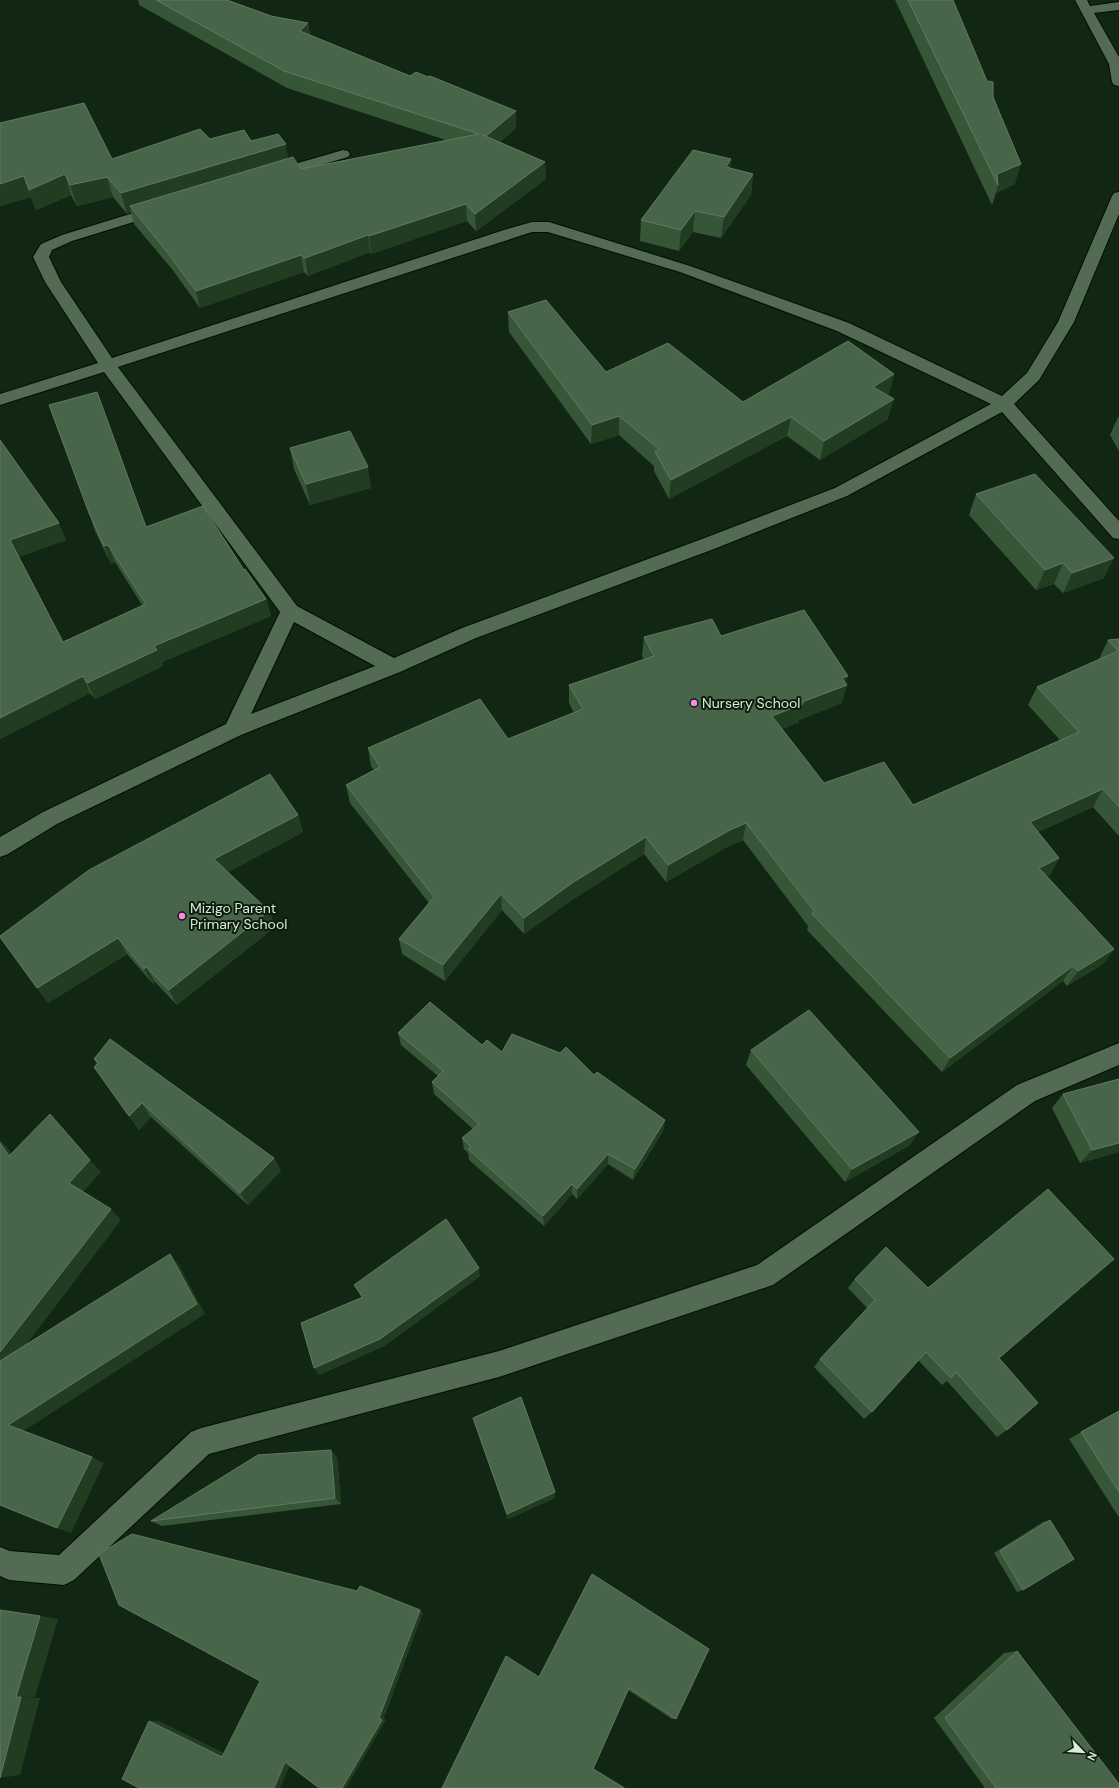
<svg xmlns="http://www.w3.org/2000/svg" width="1119" height="1788" font-family="'DM Sans',sans-serif">
	<style>
		.lines { fill: none; stroke-linecap: round; stroke-linejoin: round }
		.minor-casing { stroke: #000f01; stroke-width: 2 }
		.minor { fill: #536a53; fill-rule: evenodd }
		.wall { fill: #375537 }
		.shaded-wall { fill: #213c21 }
		.building { fill: #496549; stroke: #607a60 }
		.poi-dot { fill: #f888ea; stroke: #091d0a; stroke-width: 1.5 }
		.labels { text-anchor: middle; stroke-width: 4; stroke-linejoin: round; paint-order: stroke }
		.poi-label { font-size: 14px; fill: #dceadc; stroke: #091d0a; text-anchor: start }
	</style>
	<rect width="100%" height="100%" fill="#122713"/>
	<g class="lines">
		<defs>
			<g id="minor">
				<polygon points="1075,0 1087,0 1090,6 1119,2 1119,10 1094,13 1119,57 1119,86 1114,85 1112,82 1109,64"/>
				<polygon points="343,150 348,151 350,154 348,157 272,179 267,178 265,175 267,172"/>
				<path d="M1119 192V214L1074 322 1039 380 1014 404 1119 521V539L1113 538 1002 412 847 496 714 549 476 638 400 672 241 735 57 824 8 854 0 857V837L43 812 226 724 280 612 104 372 0 405V394L98 363 45 282 33 257 41 244 62 235 156 206 161 205 166 206 168 209 166 212 72 241 52 250 49 257 61 282 112 358 504 230 532 222H549L690 266 849 323 1002 396 1027 373 1058 322 1112 196 1114 193ZM532 232H548L680 272 837 331 991 404 835 488 702 539 462 628 394 658 297 606 118 367ZM294 622 375 666 251 714Z"/>
				<polygon points="1119,1043 1119,1065 1035,1101 773,1285 499,1377 209,1454 74,1580 64,1585 9,1580 0,1576 0,1547 10,1551 59,1555 191,1432 201,1428 499,1351 757,1265 1017,1085"/>
			</g>
		</defs>
		<use href="#minor" class="minor-casing"/>
		<use href="#minor" class="minor"/>
	</g>
	<g class="wall">
		<polygon points="138,0 227,0 271,16 308,23 310,35 516,128 500,142 545,162 546,179 476,231 467,221 371,254 370,252 308,276 304,272 200,308 172,269 134,224 131,212 127,214 113,197 77,206 71,195 36,210 31,197 0,206 0,123 112,159 210,139 251,141 288,159 301,169 446,140 287,88 139,5"/>
		<polygon points="895,0 953,0 993,97 1015,184 996,193 992,205"/>
		<polygon points="730,168 753,174 751,195 721,238 693,232 679,251 640,241 641,220"/>
		<polygon points="508,312 606,372 743,402 894,374 889,394 887,395 888,419 820,460 787,436 669,499 654,471 654,466 619,435 591,444 509,332"/>
		<polygon points="1118,417 1119,417 1119,451 1110,435"/>
		<polygon points="0,440 66,540 18,557 63,642 142,605 115,562 111,564 95,531 89,513 146,527 244,570 266,599 271,616 162,662 163,666 95,699 90,693 0,739"/>
		<polygon points="290,448 371,488 310,505 294,469"/>
		<polygon points="976,494 1104,578 1063,593 1054,584 1036,590 969,515"/>
		<polygon points="721,636 846,683 842,703 799,720 799,722 782,729 824,783 913,805 1060,740 1028,705 1037,687 1099,659 1108,640 1119,639 1119,836 1093,807 1038,832 1059,858 1050,875 1047,876 1114,949 1103,964 1067,986 1063,981 942,1072 807,930 808,926 743,840 727,847 666,882 644,854 572,900 524,934 502,910 445,981 402,954 399,939 429,903 350,803 346,785 374,770 371,766 368,748 508,739 574,713 569,703 569,685 644,659 642,656 644,637"/>
		<polygon points="298,815 303,832 228,872 269,911 275,927 177,1005 155,982 153,984 127,954 48,1003 0,937"/>
		<polygon points="398,1033 482,1045 502,1052 594,1075 665,1120 663,1131 633,1180 608,1164 577,1199 572,1194 544,1226 469,1160 468,1153 464,1149 462,1138 473,1129 434,1094 432,1082 438,1076 401,1045"/>
		<polygon points="751,1050 910,1145 845,1182 746,1065"/>
		<polygon points="94,1059 274,1158 281,1171 248,1205 151,1117 139,1130 94,1067 97,1064"/>
		<polygon points="1119,1079 1119,1152 1080,1163 1052,1108 1063,1094"/>
		<polygon points="480,1276 384,1346 319,1375 362,1298 354,1285"/>
		<polygon points="855,1279 999,1358 1007,1430 997,1437 947,1381 942,1385 918,1360 872,1412 864,1419 814,1367 820,1359 867,1308 848,1288"/>
		<polygon points="1119,1411 1119,1516 1118,1516 1069,1439"/>
		<polygon points="473,1418 555,1492 555,1498 508,1519"/>
		<polygon points="337,1457 341,1504 162,1526 151,1521"/>
		<polygon points="1050,1520 1023,1590 1017,1592 994,1553 1043,1522"/>
		<polygon points="592,1574 676,1719 672,1719 628,1690 593,1768 626,1788 442,1788 539,1677"/>
		<polygon points="1017,1651 1119,1788 985,1788 934,1718 1004,1653"/>
	</g>
	<g class="shaded-wall">
		<polygon points="308,23 310,40 300,31"/>
		<polygon points="516,111 516,128 487,153 486,136"/>
		<polygon points="286,144 289,165 130,206 131,212 127,214 121,193"/>
		<polygon points="731,159 729,180 726,167"/>
		<polygon points="545,162 546,179 476,231 475,214"/>
		<polygon points="1021,164 1015,184 996,193 998,185 997,174"/>
		<polygon points="65,174 71,195 36,210 29,190"/>
		<polygon points="753,174 751,195 721,238 724,217"/>
		<polygon points="24,176 31,197 0,206 0,184"/>
		<polygon points="107,177 113,197 77,206 70,185"/>
		<polygon points="466,204 467,221 371,254 369,236"/>
		<polygon points="695,211 693,232 679,251 681,230"/>
		<polygon points="368,235 370,252 308,276 305,258"/>
		<polygon points="301,255 304,272 200,308 196,291"/>
		<polygon points="894,374 889,394 868,407 873,387"/>
		<polygon points="894,399 888,419 820,460 824,441"/>
		<polygon points="619,416 619,435 591,444 592,425"/>
		<polygon points="791,417 787,436 669,499 671,480"/>
		<polygon points="368,467 371,488 310,505 306,484"/>
		<polygon points="59,523 66,540 18,557 10,540"/>
		<polygon points="108,545 115,562 111,564 104,546"/>
		<polygon points="1114,558 1104,578 1063,593 1072,573"/>
		<polygon points="1063,563 1054,584 1036,590 1045,570"/>
		<polygon points="266,599 271,616 162,662 163,666 95,699 87,683 154,646"/>
		<polygon points="83,676 90,693 0,739 0,718"/>
		<polygon points="848,676 845,685 847,685 842,703 799,720 799,722 768,735 772,716 802,702 842,678"/>
		<polygon points="1103,789 1093,807 1020,840 1030,822"/>
		<polygon points="298,815 303,832 221,876 214,859"/>
		<polygon points="746,823 743,840 727,847 666,882 668,865 730,830"/>
		<polygon points="646,837 644,854 572,900 524,934 524,918 572,883"/>
		<polygon points="1059,858 1050,875 1029,884 1039,868"/>
		<polygon points="501,894 502,910 445,981 443,965"/>
		<polygon points="269,911 275,927 177,1005 169,990"/>
		<polygon points="118,938 127,954 48,1003 37,988"/>
		<polygon points="1114,949 1103,964 1067,986 1078,971"/>
		<polygon points="1073,966 1063,981 942,1072 950,1058"/>
		<polygon points="146,967 155,982 153,984 144,969"/>
		<polygon points="142,1103 151,1117 139,1130 129,1116"/>
		<polygon points="665,1120 663,1131 633,1180 635,1169"/>
		<polygon points="919,1132 910,1145 845,1182 852,1169"/>
		<polygon points="0,1140 7,1147 22,1168 9,1156 0,1143"/>
		<polygon points="1119,1143 1119,1152 1080,1163 1092,1150"/>
		<polygon points="608,1154 608,1164 577,1199 577,1189"/>
		<polygon points="274,1158 281,1171 248,1205 240,1193"/>
		<polygon points="90,1160 101,1172 80,1195 69,1183"/>
		<polygon points="572,1184 572,1194 544,1226 543,1216"/>
		<polygon points="111,1209 121,1220 1,1378 0,1378 0,1352"/>
		<polygon points="170,1254 179,1265 205,1314 22,1432 8,1425"/>
		<polygon points="479,1268 480,1276 384,1346 319,1375 314,1368"/>
		<polygon points="331,1450 337,1457 341,1504 335,1498"/>
		<polygon points="92,1457 104,1463 71,1533 57,1528"/>
		<polygon points="555,1492 555,1498 508,1519 507,1514"/>
		<polygon points="420,1610 423,1613 384,1718 386,1720 346,1788 342,1788 379,1718"/>
		<polygon points="40,1616 58,1619 35,1697 16,1697"/>
		<polygon points="21,1697 40,1698 20,1775 0,1778"/>
		<polygon points="149,1721 159,1721 230,1756 222,1757"/>
		<polygon points="292,1761 280,1788 274,1788 285,1762"/>
		<polygon points="592,1767 626,1788 624,1788 593,1769"/>
	</g>
	<g class="building">
		<polygon points="156,0 227,0 271,16 308,23 300,31 410,76 416,72 428,77 430,76 516,111 486,136 483,135 545,162 475,214 466,204 369,236 368,235 305,258 301,255 196,291 167,252 130,206 293,157 301,169 479,134 284,71"/>
		<polygon points="908,0 953,0 987,81 993,82 993,97 1021,164 997,174 998,185"/>
		<polygon points="84,103 112,159 200,129 210,139 244,130 251,141 278,134 286,144 121,193 107,177 70,185 65,174 29,190 24,176 0,184 0,123"/>
		<polygon points="693,150 731,159 726,167 753,174 724,217 695,211 681,230 641,220"/>
		<polygon points="546,300 606,372 668,343 743,402 848,341 894,374 873,387 894,399 824,441 791,417 671,480 655,452 659,449 619,416 592,425 508,312"/>
		<polygon points="97,392 146,527 203,506 244,570 245,569 266,599 154,646 157,650 87,683 83,676 0,718 0,440 59,523 10,540 63,642 146,604 108,545 104,546 89,513 49,405"/>
		<polygon points="350,431 368,467 306,484 290,448"/>
		<polygon points="1035,474 1114,558 1072,573 1063,563 1045,570 976,494"/>
		<polygon points="804,610 848,676 842,678 847,685 802,702 803,704 772,716 824,783 884,762 913,805 1079,732 1037,687 1118,651 1108,640 1119,639 1119,807 1103,789 1030,822 1059,858 1039,868 1114,949 1078,971 1073,966 950,1058 812,914 814,911 746,823 730,830 668,865 646,837 572,883 524,918 501,894 443,965 399,939 434,897 346,785 380,767 368,748 480,699 508,739 583,709 569,685 654,656 644,637 712,619 721,636"/>
		<polygon points="270,774 298,815 214,859 269,911 169,990 146,967 144,969 118,938 37,988 0,937 0,936 89,870"/>
		<polygon points="430,1002 482,1045 487,1040 502,1052 512,1034 560,1053 566,1047 594,1075 597,1072 665,1120 635,1169 608,1154 577,1189 572,1184 543,1216 468,1149 471,1147 462,1138 479,1124 432,1082 443,1071 398,1033"/>
		<polygon points="809,1010 919,1132 852,1169 751,1050"/>
		<polygon points="110,1039 274,1158 240,1193 142,1103 129,1116 94,1067 98,1063 94,1059"/>
		<polygon points="1119,1079 1119,1143 1092,1150 1063,1094"/>
		<polygon points="50,1114 90,1160 69,1183 111,1209 0,1352 0,1143 9,1156"/>
		<polygon points="1048,1189 1114,1259 999,1358 1038,1403 1007,1430 956,1372 951,1378 926,1352 872,1412 820,1359 875,1300 855,1279 886,1247 928,1288"/>
		<polygon points="446,1219 479,1268 380,1339 314,1368 301,1323 363,1297 354,1285"/>
		<polygon points="170,1254 197,1304 8,1425 92,1457 57,1528 0,1505 0,1361"/>
		<polygon points="521,1397 555,1492 507,1514 473,1418"/>
		<polygon points="1119,1411 1119,1492 1081,1432"/>
		<polygon points="331,1450 335,1498 151,1521 258,1455"/>
		<polygon points="1050,1520 1074,1559 1023,1590 1000,1551"/>
		<polygon points="132,1534 357,1591 360,1586 420,1610 379,1718 382,1720 342,1788 319,1788 285,1762 274,1788 139,1788 122,1779 149,1721 222,1757 260,1681 119,1605 99,1554"/>
		<polygon points="592,1574 709,1649 676,1719 629,1688 593,1769 624,1788 442,1788 506,1656 539,1677"/>
		<polygon points="0,1610 40,1616 16,1697 21,1697 0,1778"/>
		<polygon points="1017,1651 1119,1784 1119,1788 996,1788 945,1718"/>
	</g>
	<g class="poi-dot">
		<circle cx="694" cy="703" r="4"/>
		<circle cx="182" cy="916" r="4"/>
	</g>
	<g class="labels">
		<g class="poi-label">
			<text x="702" y="708">Nursery School</text>
			<text x="190" y="913">Mizigo Parent<tspan x="190" dy="16">Primary School</tspan></text>
		</g>
	</g>
	<g transform="translate(1083 1752) rotate(115)" stroke="#091d0a" stroke-width="3" paint-order="stroke">
	<path d="M0-3L7 15L0 10L-7 15Z" fill="#dceadc"/>
	<text y="-6" font-size="11" font-weight="bold" text-anchor="middle" fill="#dceadc">N</text>
	</g>
</svg>
